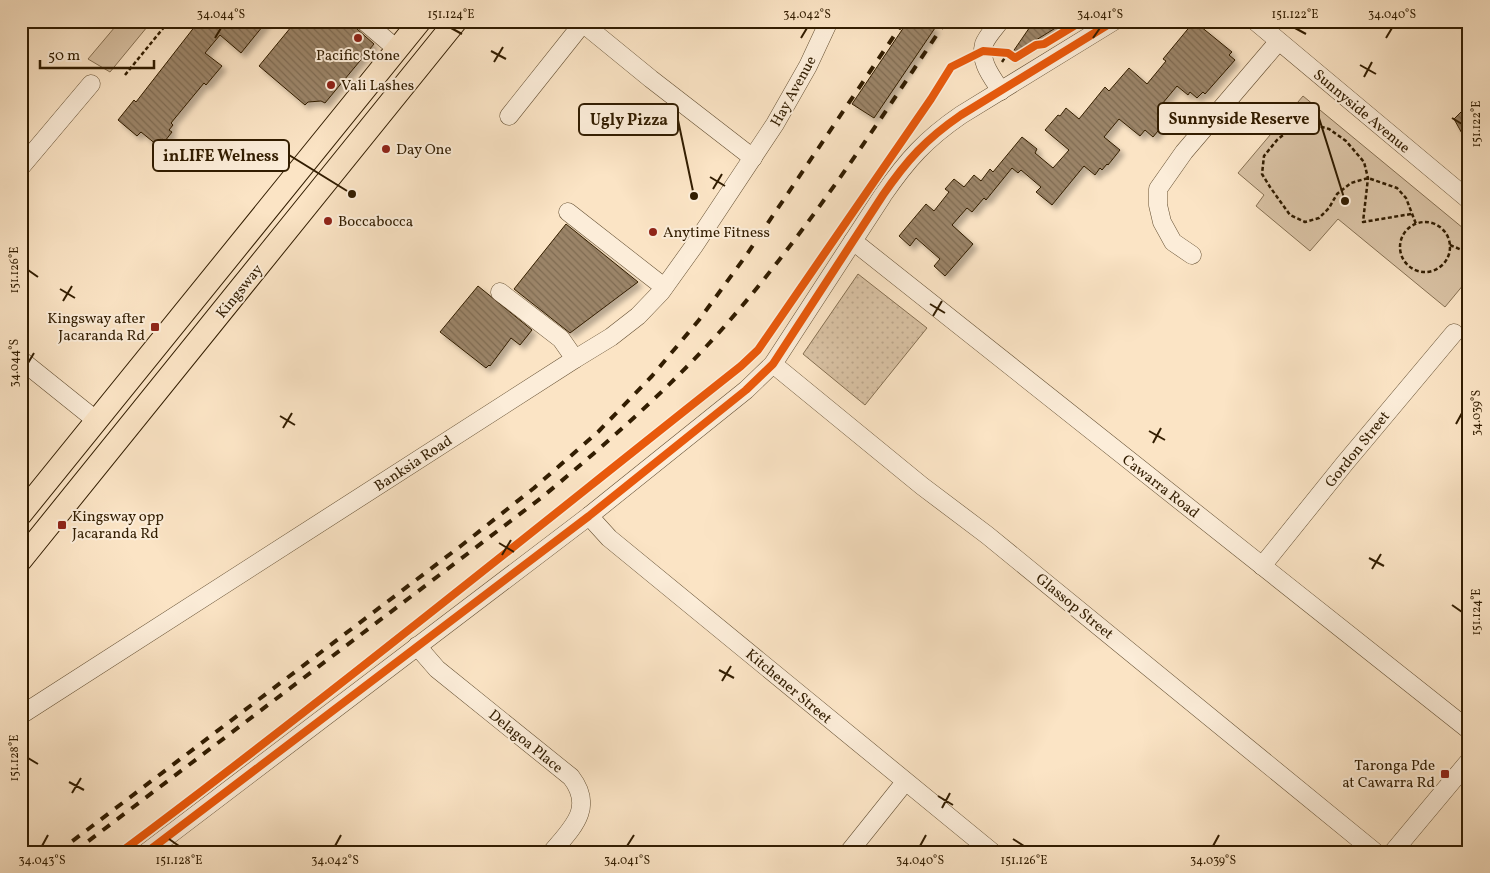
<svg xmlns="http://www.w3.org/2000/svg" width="1490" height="873" font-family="Vollkorn,serif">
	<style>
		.grass { fill: url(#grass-dots); stroke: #867052 }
		.green { fill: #d9c2a4; stroke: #867052 }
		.building { fill: url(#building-back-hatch); stroke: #321d01; filter: url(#shadow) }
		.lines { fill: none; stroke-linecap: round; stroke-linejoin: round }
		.minor-casing { stroke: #644f32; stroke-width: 19 }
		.major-casing { stroke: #321d01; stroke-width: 24 }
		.path { stroke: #321d01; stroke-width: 2.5; stroke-dasharray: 4 2.5; stroke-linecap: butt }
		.minor { stroke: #fcedd9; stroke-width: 18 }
		.major { stroke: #fbe4c5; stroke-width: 22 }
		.rail { stroke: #321d01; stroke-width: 4; stroke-dasharray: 9 9; stroke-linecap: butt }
		.cycleway-casing { stroke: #fcedd9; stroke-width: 11 }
		.cycleway { stroke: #e8590c; stroke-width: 8 }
		.ticks { fill: none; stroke: #321d01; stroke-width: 2 }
		.poi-dot { fill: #8f2418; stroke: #fcedd9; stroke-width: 2 }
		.labels { text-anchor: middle; stroke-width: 4; stroke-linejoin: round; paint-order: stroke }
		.poi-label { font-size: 15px; fill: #321d01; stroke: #fcedd9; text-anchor: start }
		.street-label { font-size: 15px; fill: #321d01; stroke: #fcedd9 }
		.leader { fill: none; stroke: #321d01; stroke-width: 2 }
		.callout-dot { fill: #321d01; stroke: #fcedd9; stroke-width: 2 }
		.callout { fill: #fcedd9; stroke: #321d01; stroke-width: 2 }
		.callout-label { font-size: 16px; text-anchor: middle; font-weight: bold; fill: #321d01 }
		.neatline { fill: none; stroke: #321d01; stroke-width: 2 }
		.ticks-label { font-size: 12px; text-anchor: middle; fill: #321d01 }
	</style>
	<defs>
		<pattern id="grass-dots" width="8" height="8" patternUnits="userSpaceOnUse" patternTransform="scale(1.25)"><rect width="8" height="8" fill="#d9c2a4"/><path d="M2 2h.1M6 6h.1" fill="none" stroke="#bba68b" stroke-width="1.8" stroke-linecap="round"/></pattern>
		<pattern id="building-back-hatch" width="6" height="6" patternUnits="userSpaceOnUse" patternTransform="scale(1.25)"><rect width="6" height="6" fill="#9b8467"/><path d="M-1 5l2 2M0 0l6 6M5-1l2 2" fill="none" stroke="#7f6b52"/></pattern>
		<filter id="shadow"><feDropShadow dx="4.5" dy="4.5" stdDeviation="2.5" flood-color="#0004"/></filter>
	</defs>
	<rect width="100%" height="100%" fill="#fbe4c5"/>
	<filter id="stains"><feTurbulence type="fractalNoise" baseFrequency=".004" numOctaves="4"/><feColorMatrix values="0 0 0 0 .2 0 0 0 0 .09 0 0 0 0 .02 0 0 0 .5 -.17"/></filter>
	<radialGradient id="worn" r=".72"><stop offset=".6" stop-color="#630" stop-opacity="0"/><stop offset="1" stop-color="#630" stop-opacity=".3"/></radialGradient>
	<polygon class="grass" points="858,274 927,328 865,405 803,354"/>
	<g class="green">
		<polygon points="120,21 152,21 110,72 88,59"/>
		<polygon points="1303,96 1469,233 1469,278 1445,307 1338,219 1310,251 1256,206 1264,195 1238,173"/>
	</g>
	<g class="building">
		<polygon points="199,21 267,21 241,53 220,35 205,53 222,66 206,85 204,83 171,123 173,125 169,130 172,132 165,141 162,139 157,145 141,132 137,136 118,120 134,100 136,102"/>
		<polygon points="296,21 354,21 357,29 374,44 325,103 321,101 308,102 305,105 259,66"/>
		<polygon points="908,21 924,21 935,28 874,118 852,104"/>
		<polygon points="1034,21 1067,21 1010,56"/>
		<polygon points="1192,24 1198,29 1200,26 1232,52 1229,55 1235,60 1205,94 1203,92 1197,98 1190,92 1188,95 1177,86 1162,104 1170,111 1160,122 1163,125 1153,137 1145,130 1140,136 1119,119 1104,137 1120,150 1108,165 1107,164 1102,170 1100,168 1095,175 1084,166 1052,205 1036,192 1041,187 1021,170 1018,173 1012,168 986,200 984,198 972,212 967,208 952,225 973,244 945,276 934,266 940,259 916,238 910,246 899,236 926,204 934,211 949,192 945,189 954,179 964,187 974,175 981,181 990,169 993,172 1022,137 1037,149 1035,153 1053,168 1069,150 1045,130 1058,115 1060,116 1066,108 1079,119 1105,87 1109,91 1129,68 1147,84 1166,61 1163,59"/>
		<polygon points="1469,104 1469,146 1454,119"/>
		<polygon points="566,224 638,282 570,333 514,289"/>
		<polygon points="478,286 532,330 520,345 511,338 490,366 489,365 486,368 440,332"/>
	</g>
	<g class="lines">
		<defs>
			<g id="minor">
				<polyline points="364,21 398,50"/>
				<polyline points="580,21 651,79 753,158"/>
				<path d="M1000 21C995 28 987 36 984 44 979 62 992 77 1001 91"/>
				<polyline points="1255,21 1469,200"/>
				<polyline points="509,116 583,23"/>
				<polyline points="21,167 91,84"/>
				<polyline points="568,212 664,287"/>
				<polyline points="853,241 1469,730"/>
				<polyline points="1192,255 1173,242 1162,222 1158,205 1158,189 1184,152 1278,42"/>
				<polyline points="500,292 561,339 575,359"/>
				<polyline points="21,360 97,421"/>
				<polyline points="773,364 922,486 987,535 1375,852"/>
				<polyline points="589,516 609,538 992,852"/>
				<polyline points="1262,566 1345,463 1454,333"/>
				<path d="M417 646 437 669 571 777C595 808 572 828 552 852"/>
				<polyline points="21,715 575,359 611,337 638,316 661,292 694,246 775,124 808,66 829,21"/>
				<path d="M147 852 589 516 746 390 773 364 883 195C907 160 926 139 961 115L1114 21"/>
				<polyline points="849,852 905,782"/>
				<polyline points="1393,852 1469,761"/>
			</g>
			<g id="major">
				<polyline points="21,514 420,21"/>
				<polyline points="21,560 456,21"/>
			</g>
		</defs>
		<use href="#minor" class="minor-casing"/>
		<use href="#major" class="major-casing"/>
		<g class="path">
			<polyline points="1002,62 1008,53"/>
			<polyline points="125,75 169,21"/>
			<polyline points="1411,214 1363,222 1368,178 1364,162 1346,141 1329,129 1312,124 1293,127 1277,140 1264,156 1262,174 1270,187 1290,215 1305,222 1319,218 1329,208 1337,194 1351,183 1368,178 1397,188 1406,198 1416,224"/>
			<circle cx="1425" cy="247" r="25"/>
			<polyline points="1450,245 1469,253"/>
		</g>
		<use href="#minor" class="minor"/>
		<use href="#major" class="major"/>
		<g class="rail">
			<polyline points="58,852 462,545 534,488 598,432 652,376 699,320 745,257 904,21"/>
			<path d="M74 852 541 498C605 445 668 390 724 327 807 232 876 126 946 21"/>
		</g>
		<defs>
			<g id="cycleway">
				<path d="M121 852C331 695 535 529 741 366L758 350 931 99 951 67 983 51 1008 53 1015 58 1036 45 1044 44 1082 21"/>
				<path d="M147 852 589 516 746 390 773 364 883 195C907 160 926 139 961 115L1114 21"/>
			</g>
		</defs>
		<use href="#cycleway" class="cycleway-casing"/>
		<use href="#cycleway" class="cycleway"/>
	</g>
	<path class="ticks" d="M451 28 462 34M1295 28 1306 34M215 38 221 28M801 38 807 28M1093 38 1100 28M1386 38 1392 28M491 51 506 59M494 62 503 47M1360 65 1376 74M1364 77 1372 62M1452 118 1462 124M710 177 725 186M713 189 722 174M28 270 38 277M60 289 75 298M63 301 72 286M930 304 945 313M933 316 942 301M28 363 34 353M280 416 295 425M1456 424 1462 413M283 428 292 413M1149 431 1165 440M1153 443 1161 428M499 543 514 552M502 555 511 540M1369 558 1384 566M1372 569 1381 554M1452 605 1462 612M719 670 734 678M722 681 731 666M28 758 38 764M69 782 84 790M72 793 81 778M938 796 953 805M942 808 950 793M169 839 179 846M1013 839 1024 846M42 846 48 835M335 846 341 835M627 846 634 835M920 846 926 835M1213 846 1219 835"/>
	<g class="poi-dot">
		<circle cx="358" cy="38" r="5"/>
		<circle cx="331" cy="85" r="5"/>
		<circle cx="386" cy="149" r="5"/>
		<circle cx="328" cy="221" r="5"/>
		<circle cx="653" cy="232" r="5"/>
		<rect x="150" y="322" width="10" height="10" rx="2.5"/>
		<rect x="57" y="520" width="10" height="10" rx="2.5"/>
		<rect x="1440" y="769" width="10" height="10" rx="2.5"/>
	</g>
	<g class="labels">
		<g class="poi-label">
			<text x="358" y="60" text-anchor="middle">Pacific Stone</text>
			<text x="341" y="90">Vali Lashes</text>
			<text x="396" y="154">Day One</text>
			<text x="338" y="226">Boccabocca</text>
			<text x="663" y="237">Anytime Fitness</text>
			<text x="145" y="323" text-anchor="end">Kingsway after<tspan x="145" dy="17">Jacaranda Rd</tspan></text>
			<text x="72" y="521">Kingsway opp<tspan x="72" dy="17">Jacaranda Rd</tspan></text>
			<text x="1435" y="770" text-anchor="end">Taronga Pde<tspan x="1435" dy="17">at Cawarra Rd</tspan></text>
		</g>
		<g class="street-label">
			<text transform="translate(793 91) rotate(-61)" y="5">Hay Avenue</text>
			<text transform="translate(1362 111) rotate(40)" y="5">Sunnyside Avenue</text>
			<text transform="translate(239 291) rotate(-51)" y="5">Kingsway</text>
			<text transform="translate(1357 449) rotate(-51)" y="5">Gordon Street</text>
			<text transform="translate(413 463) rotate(-33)" y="5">Banksia Road</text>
			<text transform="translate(1161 486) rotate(38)" y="5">Cawarra Road</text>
			<text transform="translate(1075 606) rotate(39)" y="5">Glassop Street</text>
			<text transform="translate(789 686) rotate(40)" y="5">Kitchener Street</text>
			<text transform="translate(526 741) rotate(39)" y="5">Delagoa Place</text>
		</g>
	</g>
	<path class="leader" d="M1345 201L1319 118M694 196L678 120M352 194L289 155"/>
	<g class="callout-dot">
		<circle cx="1345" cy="201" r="5"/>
		<circle cx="694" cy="196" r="5"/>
		<circle cx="352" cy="194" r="5"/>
	</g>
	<g class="callout">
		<rect x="1158" y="103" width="161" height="31" rx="5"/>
		<rect x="579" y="104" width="99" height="31" rx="5"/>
		<rect x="153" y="140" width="136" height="31" rx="5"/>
	</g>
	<g class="callout-label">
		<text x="1239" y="124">Sunnyside Reserve</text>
		<text x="629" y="125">Ugly Pizza</text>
		<text x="221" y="161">inLIFE Welness</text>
	</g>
	<rect width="1490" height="873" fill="none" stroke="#fbe4c5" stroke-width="55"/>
	<path d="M40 60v8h114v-8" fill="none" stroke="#321d01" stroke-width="2.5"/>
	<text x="48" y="60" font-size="15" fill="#321d01" stroke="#fcedd9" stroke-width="4" paint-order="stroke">50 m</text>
	<rect x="28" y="28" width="1434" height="818" class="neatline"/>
	<g class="ticks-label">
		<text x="221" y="18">34.044°S</text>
		<text x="451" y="18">151.124°E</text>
		<text x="807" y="18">34.042°S</text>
		<text x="1100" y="18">34.041°S</text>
		<text x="1295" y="18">151.122°E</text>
		<text x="1392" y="18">34.040°S</text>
		<text transform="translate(1476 124) rotate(-90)" y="4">151.122°E</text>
		<text transform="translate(14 270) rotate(-90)" y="4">151.126°E</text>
		<text transform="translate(14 363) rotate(-90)" y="4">34.044°S</text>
		<text transform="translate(1476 413) rotate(-90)" y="4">34.039°S</text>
		<text transform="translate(1476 612) rotate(-90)" y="4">151.124°E</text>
		<text transform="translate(14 758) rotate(-90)" y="4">151.128°E</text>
		<text x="42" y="864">34.043°S</text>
		<text x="179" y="864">151.128°E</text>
		<text x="335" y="864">34.042°S</text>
		<text x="627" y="864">34.041°S</text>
		<text x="920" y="864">34.040°S</text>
		<text x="1024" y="864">151.126°E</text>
		<text x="1213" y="864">34.039°S</text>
	</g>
	<rect width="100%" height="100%" filter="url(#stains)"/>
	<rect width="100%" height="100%" fill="url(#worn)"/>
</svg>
